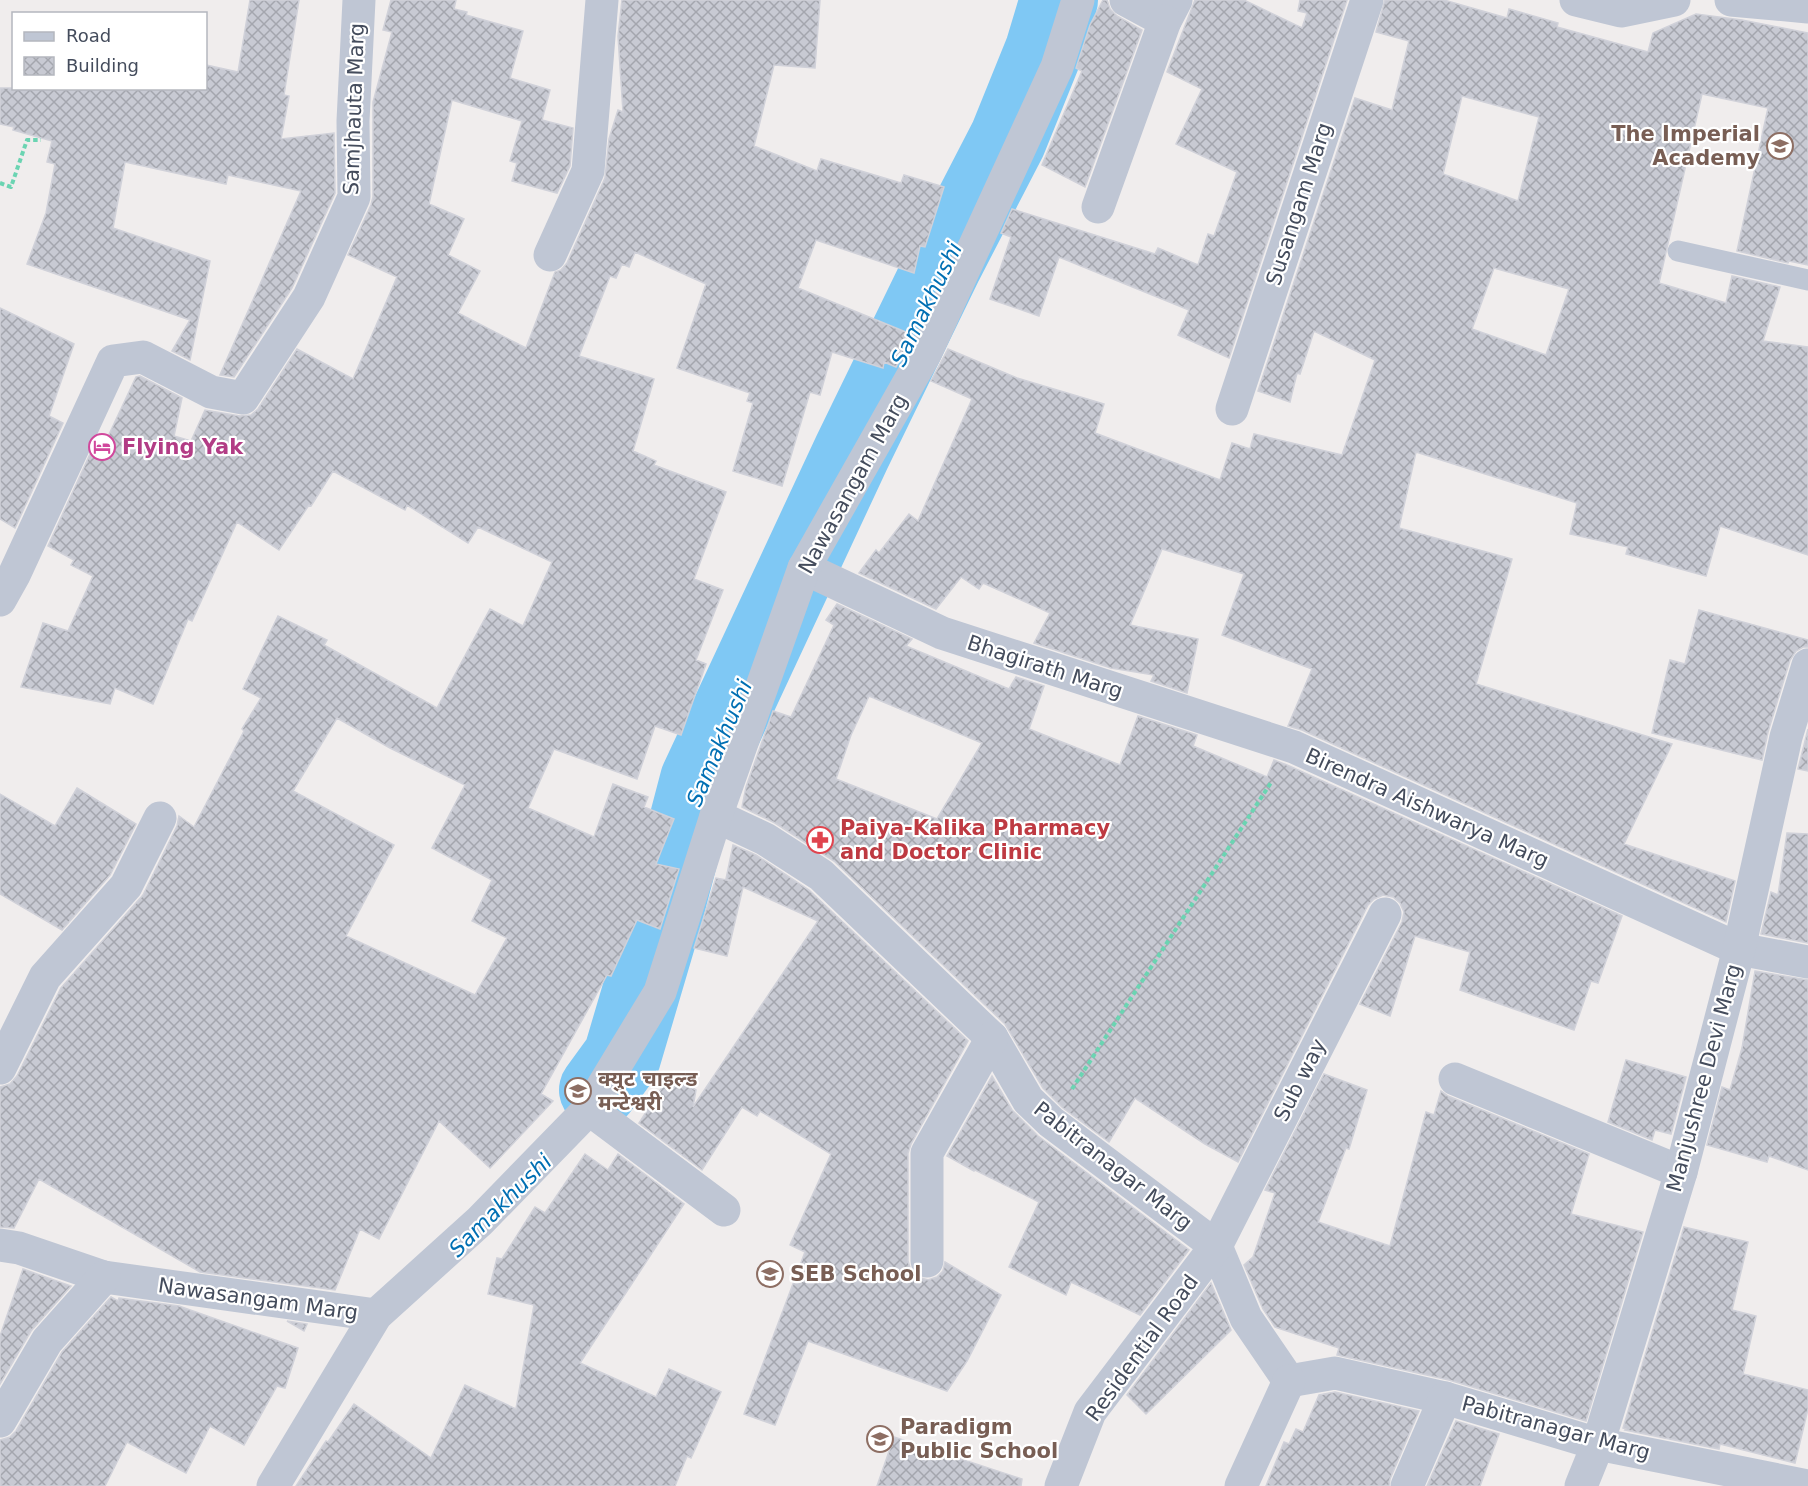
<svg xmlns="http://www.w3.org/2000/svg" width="1808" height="1486" font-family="'DejaVu Sans','Noto Sans Devanagari',sans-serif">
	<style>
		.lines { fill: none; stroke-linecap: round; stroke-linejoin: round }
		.river { stroke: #7fc8f4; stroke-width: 78 }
		.building { fill: url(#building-cross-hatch); stroke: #d0d1d9; stroke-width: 1.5; fill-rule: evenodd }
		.path { stroke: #6bd4b2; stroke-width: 4; stroke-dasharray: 4.5 3; stroke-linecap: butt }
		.lane { stroke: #bfc6d4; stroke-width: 21 }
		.street { stroke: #bfc6d4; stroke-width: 33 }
		.labels { text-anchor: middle; stroke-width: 4.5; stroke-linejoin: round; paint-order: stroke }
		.street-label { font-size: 21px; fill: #444c5c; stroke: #fff }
		.education-label { font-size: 21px; font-weight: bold; fill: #785e54; stroke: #fff; text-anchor: start }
		.hotel-label { font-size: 21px; font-weight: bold; fill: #b23c85; stroke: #fff; text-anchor: start }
		.health-label { font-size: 21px; font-weight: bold; fill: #be3a42; stroke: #fff; text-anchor: start }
		.water-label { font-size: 22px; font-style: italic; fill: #006fb3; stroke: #fff }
	</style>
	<defs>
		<pattern id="building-cross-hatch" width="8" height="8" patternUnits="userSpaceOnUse" patternTransform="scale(1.5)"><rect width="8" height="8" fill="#c8cad3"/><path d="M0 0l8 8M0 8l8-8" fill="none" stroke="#a4a6ae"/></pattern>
	</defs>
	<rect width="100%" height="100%" fill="#f0eded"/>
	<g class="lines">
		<polyline class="river" points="598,1090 622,1057 661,925 699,780 852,452 944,263 1008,139 1044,50 1059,0"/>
	</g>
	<g class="building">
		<polygon points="250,0 299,0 284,95 289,96 281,139 334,133 335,193 292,288 234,377 220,375 301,191 228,175 226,184 125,162 113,228 210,261 190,360 172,351 190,320 27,264 46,213 55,164 47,162 52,141 13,130 14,127 0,124 0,88 206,88 206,65 238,72"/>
		<path d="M391 0H456L454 9 467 12 466 15 523 31 510 78 550 90 542 120 573 128 570 166 557 193 512 181 517 163 510 161 522 121 452 100 429 204 464 219 448 255 480 271 458 313 526 348 555 272 561 270 567 263 605 178 609 139 618 110 623 112 618 36 622 0H820L815 68 774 65 754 146 817 171 821 159 901 183 904 175 944 187 925 247 920 246 914 273 816 240 798 288 913 335 896 367 884 362 883 368 832 352 820 395 810 392 782 486 733 471 753 403 747 401 750 393 677 368 706 284 635 252 629 267 622 264 616 278 610 276 579 356 654 379 633 451 656 461 654 465 726 492 694 579 723 590 696 660 706 664 681 735 655 726 637 779 554 749 528 808 594 837 613 784 648 797 644 807 674 819 656 864 679 869 660 929 637 920 611 976 607 975 541 1094 553 1101 490 1168 439 1121 379 1239 360 1229 335 1290 200 1272 39 1179 14 1228 0 1227V1087L10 1084 17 1076 61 988 143 895 177 826 179 816 194 827 244 731 242 729 261 698 243 689 278 616 327 640 324 645 437 708 490 609 523 626 552 562 478 527 468 543 407 505 405 510 333 471 311 506 309 505 279 550 237 522 192 621 188 619 153 704 115 688 110 704 21 687 43 623 68 631 93 576 71 565 74 560 48 546 96 441 104 445 136 377 140 376 182 398 174 436 191 441 205 410 240 416 251 415 258 409 297 349 353 379 397 277 348 255 371 205 373 197V102L392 32 383 30ZM337 718 390 748 465 785 432 848 492 880 472 921 507 938 475 995 346 936 394 845 293 791Z"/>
		<polygon points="1103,0 1107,0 1110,9 1117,16 1142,30 1085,187 1042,165 1082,71 1076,68 1090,25"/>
		<polygon points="1195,0 1244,0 1302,28 1307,13 1298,11 1300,0 1347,0 1229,358 1178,335 1189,310 1059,257 1039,316 990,299 1011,237 1001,233 1012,209 1155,254 1158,248 1198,265 1208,234 1214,236 1237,172 1176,144 1202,89 1167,72"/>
		<path d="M1385 0H1444L1507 18 1509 9 1558 23 1557 27 1648 52 1653 33 1696 14 1742 20 1808 33V265L1789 261 1788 263 1737 251 1768 108 1702 94 1659 283 1726 303 1732 276 1780 287 1763 341 1808 347V555L1720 526 1706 576 1626 554 1628 547 1570 534 1577 503 1416 452 1399 528 1512 559 1476 684 1672 744 1624 844 1735 881 1726 922 1302 730 1288 726 1312 669 1222 635 1244 574 1162 549 1130 625 1198 639 1187 693 1151 681 1154 675 1111 668 1034 643 1050 613 983 583 979 589 961 577 936 609 859 573 876 550 879 553 909 514 918 521 972 399 931 381 948 349 1017 378 1104 404 1095 433 1220 480 1232 443 1250 449 1254 434 1342 455 1375 360 1314 331 1300 374 1297 373 1290 402 1258 391 1355 98 1392 110 1409 41 1376 32ZM1462 96 1539 117 1518 201 1443 174ZM1494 268 1569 289 1546 355 1472 329Z"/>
		<polygon points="0,308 74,344 49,416 63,423 15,528 0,519"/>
		<path d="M837 604 912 639 906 646 1009 689 1016 677 1044 686 1029 729 1120 765 1138 716 1197 735 1193 746 1267 777 1274 760 1287 765 1622 916 1598 983 1591 981 1574 1030 1460 990 1470 952 1415 936 1390 1016 1360 1004 1402 922 1404 912 1400 903 1393 897 1383 895 1374 899 1368 905 1238 1162 1205 1144 1135 1098 1109 1142 1063 1108 1043 1088 1005 1024 834 861 775 823 742 807 746 787 773 711 791 717 834 625 826 620ZM869 696 982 743 937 819 836 779 851 735Z"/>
		<polygon points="1699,610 1808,640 1808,647 1803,647 1796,651 1790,660 1768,732 1762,760 1652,733 1670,660 1685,664"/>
		<polygon points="1808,729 1808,771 1798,769"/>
		<polygon points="77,788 136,824 110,875 62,930 0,894 0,794 55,826"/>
		<polygon points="1787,833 1808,834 1808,943 1761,934 1771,892 1778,895"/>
		<polygon points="733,845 756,855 809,890 968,1041 911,1144 908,1153 908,1261 911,1271 918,1277 928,1280 937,1277 943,1271 945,1262 1001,1295 967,1361 947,1391 808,1341 775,1425 744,1414 805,1252 790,1245 831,1154 760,1111 757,1116 742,1107 702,1170 639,1123 670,1075 696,1090 693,1107 818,921 743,887 727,956 694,948 716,878 732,881 726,879"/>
		<polygon points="1755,971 1808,980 1808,1170 1769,1156 1767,1162 1707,1145 1722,1087 1730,1090 1742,1048"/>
		<polygon points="1626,1060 1686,1077 1671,1134 1655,1130 1652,1140 1608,1122"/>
		<polygon points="1324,1074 1367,1090 1349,1149 1346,1148 1318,1222 1390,1246 1426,1112 1434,1115 1441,1091 1448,1096 1589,1154 1571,1214 1643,1232 1586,1421 1449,1380 1337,1355 1339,1348 1275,1327 1263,1309 1244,1265 1253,1257 1275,1193 1265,1190"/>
		<polygon points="992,1076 1012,1110 1038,1136 1189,1250 1140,1315 1071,1282 1066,1295 1009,1267 1039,1202 975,1170 974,1171 947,1156"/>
		<polygon points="585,1154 608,1170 618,1154 684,1204 580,1363 656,1397 669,1369 721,1392 691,1458 687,1456 675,1486 296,1486 326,1441 328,1442 354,1404 431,1458 465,1385 516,1409 534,1305 488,1294 497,1258 502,1259 535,1207 545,1213"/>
		<polygon points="1684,1227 1748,1242 1732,1310 1756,1316 1743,1374 1808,1390 1808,1409 1795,1463 1720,1444 1719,1449 1625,1430 1626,1429 1623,1428"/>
		<polygon points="23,1269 71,1286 31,1331 0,1384 0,1336"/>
		<polygon points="1211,1283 1231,1330 1146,1414 1127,1395"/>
		<polygon points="111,1297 118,1301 119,1298 179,1306 298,1348 285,1388 277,1386 244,1445 210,1426 186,1473 127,1442 105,1486 0,1486 0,1440 10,1437 16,1431 62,1352"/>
		<polygon points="287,1321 307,1324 304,1331"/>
		<polygon points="1335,1392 1419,1411 1390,1479 1389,1486 1266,1486 1284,1442 1289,1444 1296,1429 1303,1432 1319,1395"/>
		<polygon points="1456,1421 1499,1434 1480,1486 1427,1486"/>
		<polygon points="894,1437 1022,1479 1021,1486 877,1486"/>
	</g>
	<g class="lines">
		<g class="path">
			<polyline points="0,183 11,187 27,140 41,140"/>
			<polyline points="1072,1089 1272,781"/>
		</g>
		<polyline class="lane" points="1678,251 1808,280"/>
		<g class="street">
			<polyline points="1126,0 1165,21 1176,0"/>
			<polyline points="1576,0 1621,11 1674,0"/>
			<polyline points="1731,0 1808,7"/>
			<polyline points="1098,207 1165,21"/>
			<polyline points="550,255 588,171 602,0"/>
			<polyline points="1232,409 1367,0"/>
			<polyline points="804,568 942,633 1294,747 1739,949 1808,962"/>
			<polyline points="0,600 14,575 113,361 143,357 211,392 243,398 309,297 354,197 353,121 359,0"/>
			<polyline points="716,816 765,839 821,875 992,1038 1028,1100 1051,1122 1216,1246 1246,1318 1289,1381"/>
			<polyline points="0,1068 45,977 126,886 160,818"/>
			<polyline points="1455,1079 1681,1172"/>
			<polyline points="589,1109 724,1210"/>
			<polyline points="0,1245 19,1248 104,1277 376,1315"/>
			<polyline points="927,1261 927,1153 992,1038"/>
			<polyline points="1289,1381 1335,1373 1445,1398 1598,1444 1808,1486"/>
			<polyline points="0,1421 47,1341 104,1277"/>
			<polyline points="273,1486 376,1315 480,1221 589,1109 660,992 716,816 804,568 925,354 1057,67 1078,0"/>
			<polyline points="1061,1486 1090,1412 1216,1246 1385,914"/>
			<polyline points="1241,1486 1289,1381"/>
			<polyline points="1407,1486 1445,1398"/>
			<polyline points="1581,1486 1598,1444 1681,1172 1739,949 1786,737 1808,665"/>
		</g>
	</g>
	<defs>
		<symbol id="school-ring" viewBox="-11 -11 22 22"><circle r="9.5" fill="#fff" stroke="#8d6e63" stroke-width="1.5"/><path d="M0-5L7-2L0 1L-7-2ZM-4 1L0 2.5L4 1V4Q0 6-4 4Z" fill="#8d6e63"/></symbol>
		<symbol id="hotel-ring" viewBox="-11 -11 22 22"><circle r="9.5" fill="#fff" stroke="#d1479c" stroke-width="1.5"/><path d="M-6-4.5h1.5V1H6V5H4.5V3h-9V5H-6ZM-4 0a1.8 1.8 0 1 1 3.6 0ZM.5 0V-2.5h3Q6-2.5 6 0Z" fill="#d1479c"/></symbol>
		<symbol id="pharmacy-ring" viewBox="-11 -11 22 22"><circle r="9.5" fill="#fff" stroke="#e0444e" stroke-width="1.5"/><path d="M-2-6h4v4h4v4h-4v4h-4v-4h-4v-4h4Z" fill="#e0444e"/></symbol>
	</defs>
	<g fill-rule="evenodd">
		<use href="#school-ring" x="1765" y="131" width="30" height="30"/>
		<use href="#hotel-ring" x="87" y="432" width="30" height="30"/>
		<use href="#pharmacy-ring" x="805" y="825" width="30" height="30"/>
		<use href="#school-ring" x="563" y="1076" width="30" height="30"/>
		<use href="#school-ring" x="755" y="1259" width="30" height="30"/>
		<use href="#school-ring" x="865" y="1424" width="30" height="30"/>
	</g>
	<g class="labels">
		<g class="street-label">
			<text transform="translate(354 109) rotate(-88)" y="7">Samjhauta Marg</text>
			<text transform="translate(1299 204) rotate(-72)" y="7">Susangam Marg</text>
			<text transform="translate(853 484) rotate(-61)" y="7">Nawasangam Marg</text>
			<text transform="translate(1045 667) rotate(18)" y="7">Bhagirath Marg</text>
			<text transform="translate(1427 808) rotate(24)" y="7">Birendra Aishwarya Marg</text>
			<text transform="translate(1704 1078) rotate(-75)" y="7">Manjushree Devi Marg</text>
			<text transform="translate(1300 1080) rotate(-63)" y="7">Sub way</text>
			<text transform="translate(1113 1166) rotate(38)" y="7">Pabitranagar Marg</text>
			<text transform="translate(258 1299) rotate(8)" y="7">Nawasangam Marg</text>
			<text transform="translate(1142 1348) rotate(-54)" y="7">Residential Road</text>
			<text transform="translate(1556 1428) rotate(15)" y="7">Pabitranagar Marg</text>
		</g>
		<g class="education-label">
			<text x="1760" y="141" text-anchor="end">The Imperial<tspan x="1760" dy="24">Academy</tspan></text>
			<text x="598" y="1086">क्युट चाइल्ड<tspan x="598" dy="24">मन्टेश्वरी</tspan></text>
			<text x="790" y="1281">SEB School</text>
			<text x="900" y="1434">Paradigm<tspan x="900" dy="24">Public School</tspan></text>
		</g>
		<g class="hotel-label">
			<text x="122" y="454">Flying Yak</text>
		</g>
		<g class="health-label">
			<text x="840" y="835">Paiya-Kalika Pharmacy<tspan x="840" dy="24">and Doctor Clinic</tspan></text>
		</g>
		<g class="water-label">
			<text transform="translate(926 304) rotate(-64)" y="8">Samakhushi</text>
			<text transform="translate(719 743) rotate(-67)" y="8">Samakhushi</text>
			<text transform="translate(500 1205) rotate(-45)" y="8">Samakhushi</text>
		</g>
	</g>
	<rect x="12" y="12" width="195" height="78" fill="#ffffff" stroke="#b4b7be" stroke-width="1.5"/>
	<rect x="24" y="32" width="30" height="9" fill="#bfc6d4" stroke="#b4b7be" stroke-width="1.5"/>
	<text x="66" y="42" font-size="18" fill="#444c5c">Road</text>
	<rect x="24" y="57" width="30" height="18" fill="url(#building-cross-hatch)" stroke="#b4b7be" stroke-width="1.5"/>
	<text x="66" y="72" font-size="18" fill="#444c5c">Building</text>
</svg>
